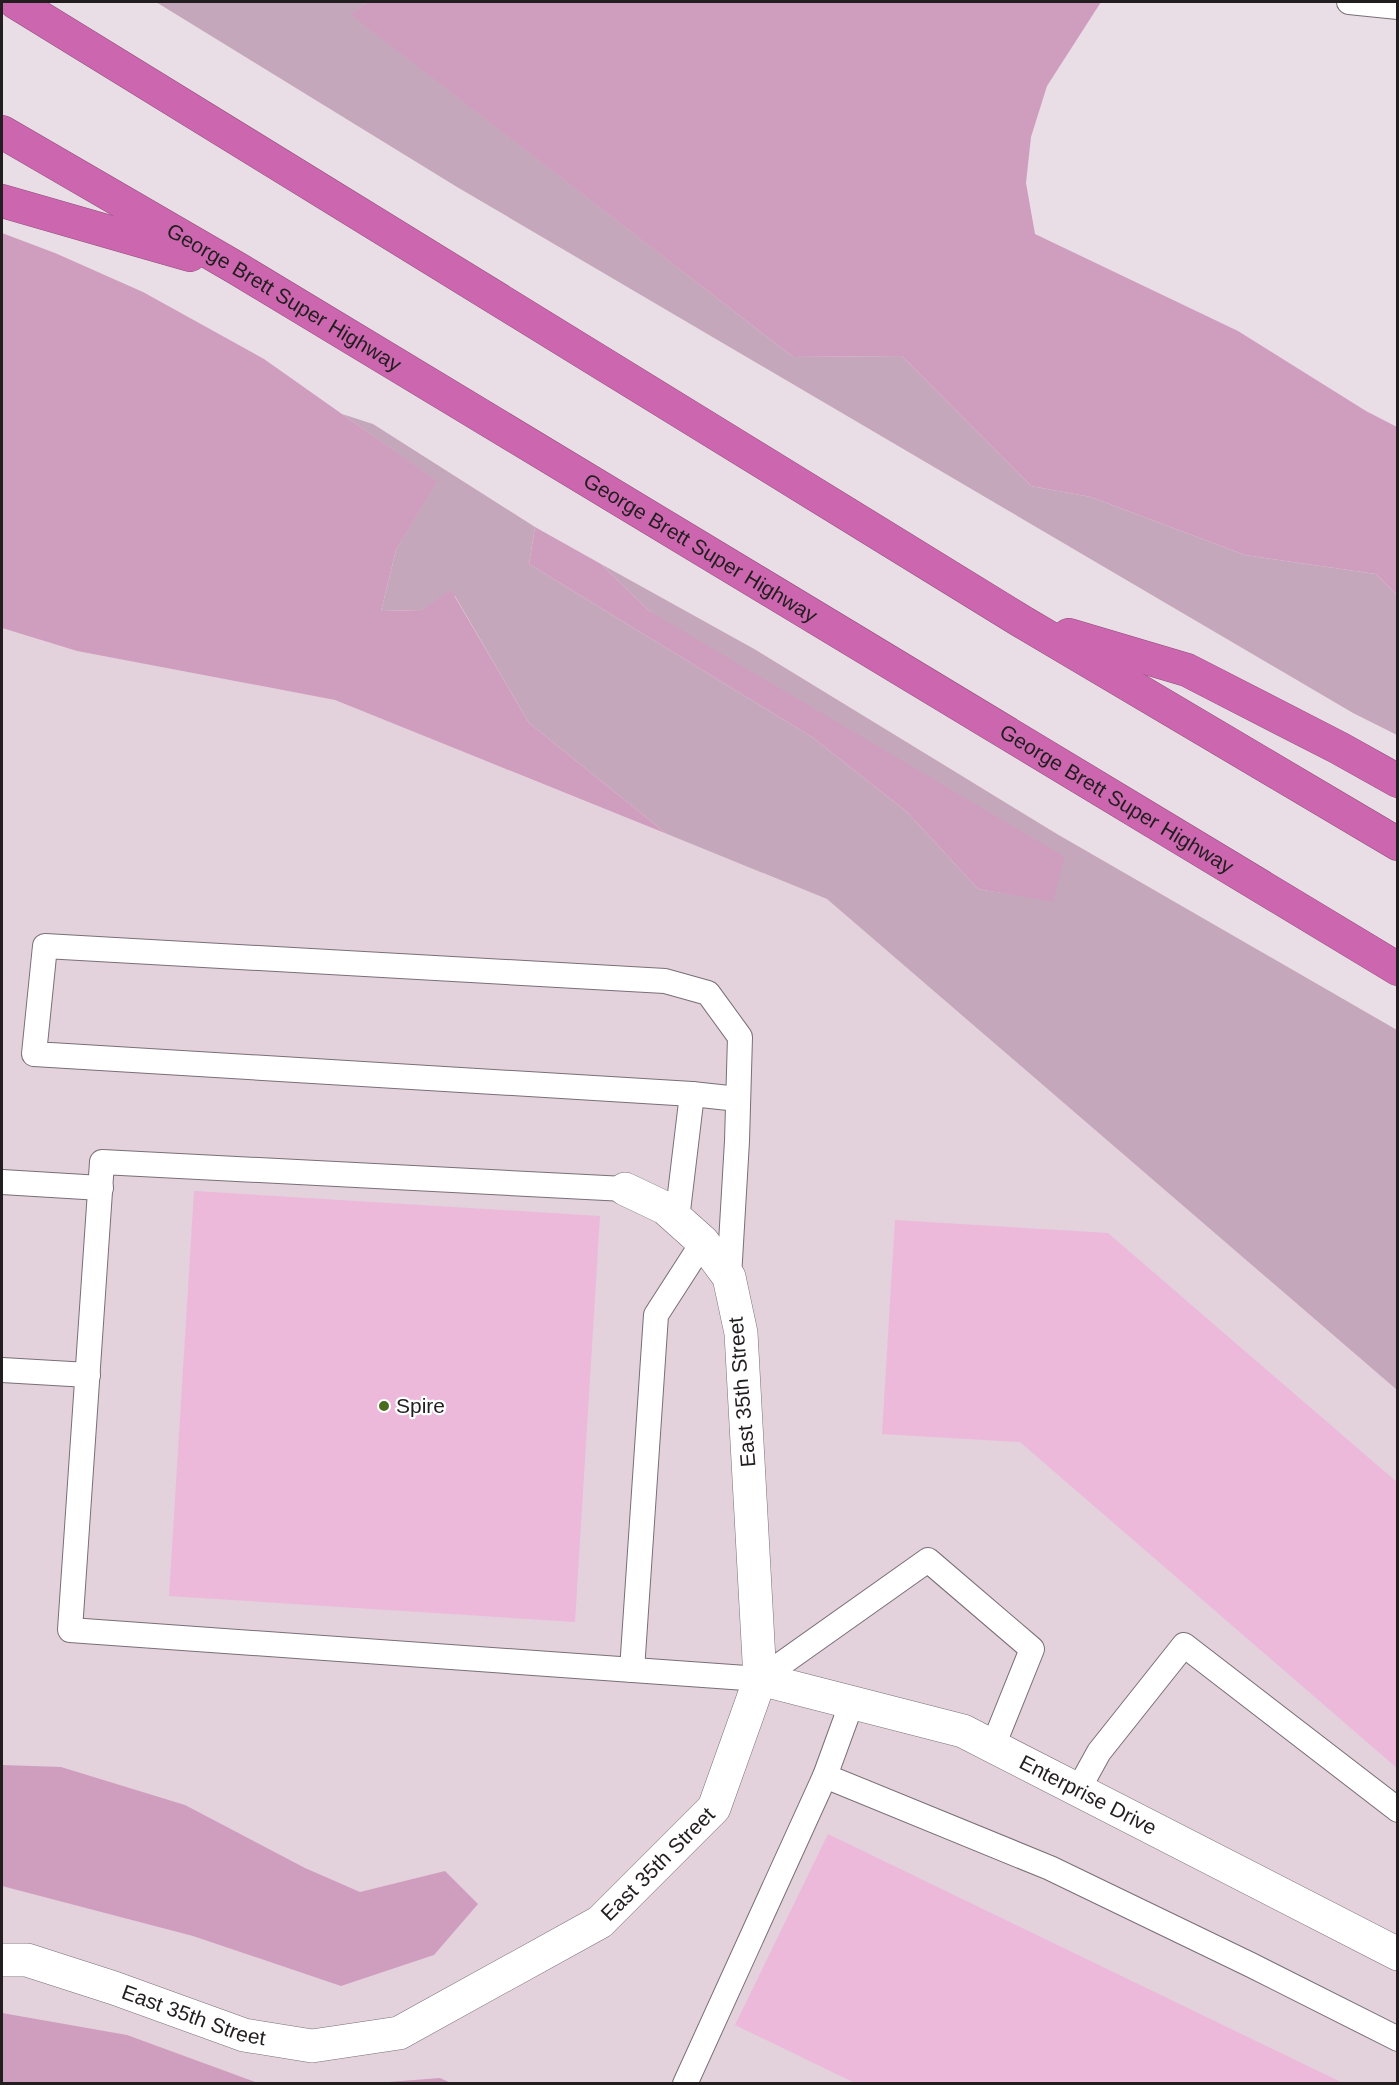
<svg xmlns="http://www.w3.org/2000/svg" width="1399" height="2085" font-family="Arial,sans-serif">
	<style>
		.built { fill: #e3d1dc }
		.green { fill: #c5a7bb }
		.forest { fill: #cf9ebe }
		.building { fill: #ecb9db }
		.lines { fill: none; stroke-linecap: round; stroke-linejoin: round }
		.lane-casing { stroke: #796f76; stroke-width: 26 }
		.street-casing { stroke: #796f76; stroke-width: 34 }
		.highway-casing { stroke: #904d7d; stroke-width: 34 }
		.lane { stroke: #fff; stroke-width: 24 }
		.street { stroke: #fff; stroke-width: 33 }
		.highway { stroke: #cc67af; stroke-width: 33 }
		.poi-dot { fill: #4a6a1f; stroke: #fff; stroke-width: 2 }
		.labels { text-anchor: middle; stroke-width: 4.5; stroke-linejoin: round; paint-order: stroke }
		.street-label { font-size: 21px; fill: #221e20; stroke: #fff }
		.poi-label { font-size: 21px; fill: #221e20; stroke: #fff; text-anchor: start }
	</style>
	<rect width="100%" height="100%" fill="#e9dee5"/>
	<polygon class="built" points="2,628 77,651 335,700 827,899 1397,1390 1397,2083 2,2083"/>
	<g class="green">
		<polygon points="156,2 367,2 352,15 793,357 902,356 1031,486 1091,497 1245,555 1376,574 1397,595 1397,735 1353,713 457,187"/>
		<polygon points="342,414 373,424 535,527 529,564 812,737 907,812 978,889 1053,901 649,611 601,564 756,650 1057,834 1397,1030 1397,1390 827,899 667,834 529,723 455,596 422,610 381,611 396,550 436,481"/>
	</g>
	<g class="forest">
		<polygon points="367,2 1101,2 1047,86 1031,137 1026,183 1035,234 1238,331 1366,411 1397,427 1397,595 1376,574 1245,555 1091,497 1031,486 902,356 793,357 351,15"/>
		<polygon points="2,233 55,253 143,292 264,359 437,481 396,550 381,611 422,610 451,590 529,723 667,834 335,700 77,651 2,628"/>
		<polygon points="535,527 601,564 649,611 1065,857 1053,902 978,889 907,812 812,737 529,564"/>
		<polygon points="2,1765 61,1767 185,1805 305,1868 360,1892 445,1871 478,1904 434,1955 341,1986 193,1936 2,1886"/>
		<polygon points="2,2013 127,2035 258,2083 2,2083"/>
		<polygon points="440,2078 451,2083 376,2083"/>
	</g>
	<g class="building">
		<polygon points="194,1191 600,1216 575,1622 169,1596"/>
		<polygon points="895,1220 1108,1233 1398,1483 1398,1769 1020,1442 882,1434"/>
		<polygon points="828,1834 1345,2084 857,2084 735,2025"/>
	</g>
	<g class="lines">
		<defs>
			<g id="lane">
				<polyline points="1349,2 1398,7"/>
				<polyline points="692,1094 738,1099"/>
				<polyline points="2,1182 101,1188"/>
				<polyline points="625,1189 102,1162 70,1630 760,1679 928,1560 1032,1649 993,1746"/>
				<polyline points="677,1219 692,1094 34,1054 45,946 665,981 708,993 740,1037 737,1141 729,1277"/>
				<polyline points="2,1370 88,1375"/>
				<polyline points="632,1670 656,1315 703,1242"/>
				<polyline points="852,1702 825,1776 1050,1868 1251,1965 1398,2039"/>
				<polyline points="1078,1790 1099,1752 1184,1645 1398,1810"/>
				<polyline points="685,2084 825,1776"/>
			</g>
			<g id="street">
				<path id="s1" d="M760 1679 963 1731 1398 1954"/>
				<path id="s2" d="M2 1960H27L114 1988 244 2035 312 2046 399 2033 600 1922 714 1808 760 1679 741 1333 729 1277 703 1242 665 1208 625 1189"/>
			</g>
			<g id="highway">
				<polyline points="15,2 1021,621 1398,844"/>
				<path id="s3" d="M2 132 238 269 1398 969"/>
				<polyline points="2,201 190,255"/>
				<polyline points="1069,635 1187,670 1339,748 1398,781"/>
			</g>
		</defs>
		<use href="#lane" class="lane-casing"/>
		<use href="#street" class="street-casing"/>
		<use href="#highway" class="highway-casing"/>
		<use href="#lane" class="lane"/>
		<use href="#street" class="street"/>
		<use href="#highway" class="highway"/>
	</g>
	<circle class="poi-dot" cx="384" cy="1406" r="6"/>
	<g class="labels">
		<g class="street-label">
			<text dy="7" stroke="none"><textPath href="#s3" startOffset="327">George Brett Super Highway</textPath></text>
			<text dy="7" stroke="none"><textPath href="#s3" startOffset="813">George Brett Super Highway</textPath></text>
			<text dy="7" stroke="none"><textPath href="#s3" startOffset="1299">George Brett Super Highway</textPath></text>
			<text transform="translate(742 1392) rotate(-95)" y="7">East 35th Street</text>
			<text dy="7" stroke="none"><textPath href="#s1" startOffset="350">Enterprise Drive</textPath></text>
			<text dy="7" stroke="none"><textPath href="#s2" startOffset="723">East 35th Street</textPath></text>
			<text dy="7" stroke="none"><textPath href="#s2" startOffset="201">East 35th Street</textPath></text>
		</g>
		<g class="poi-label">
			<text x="396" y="1413">Spire</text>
		</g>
	</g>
	<rect width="1399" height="2085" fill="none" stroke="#221e20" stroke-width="6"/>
</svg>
